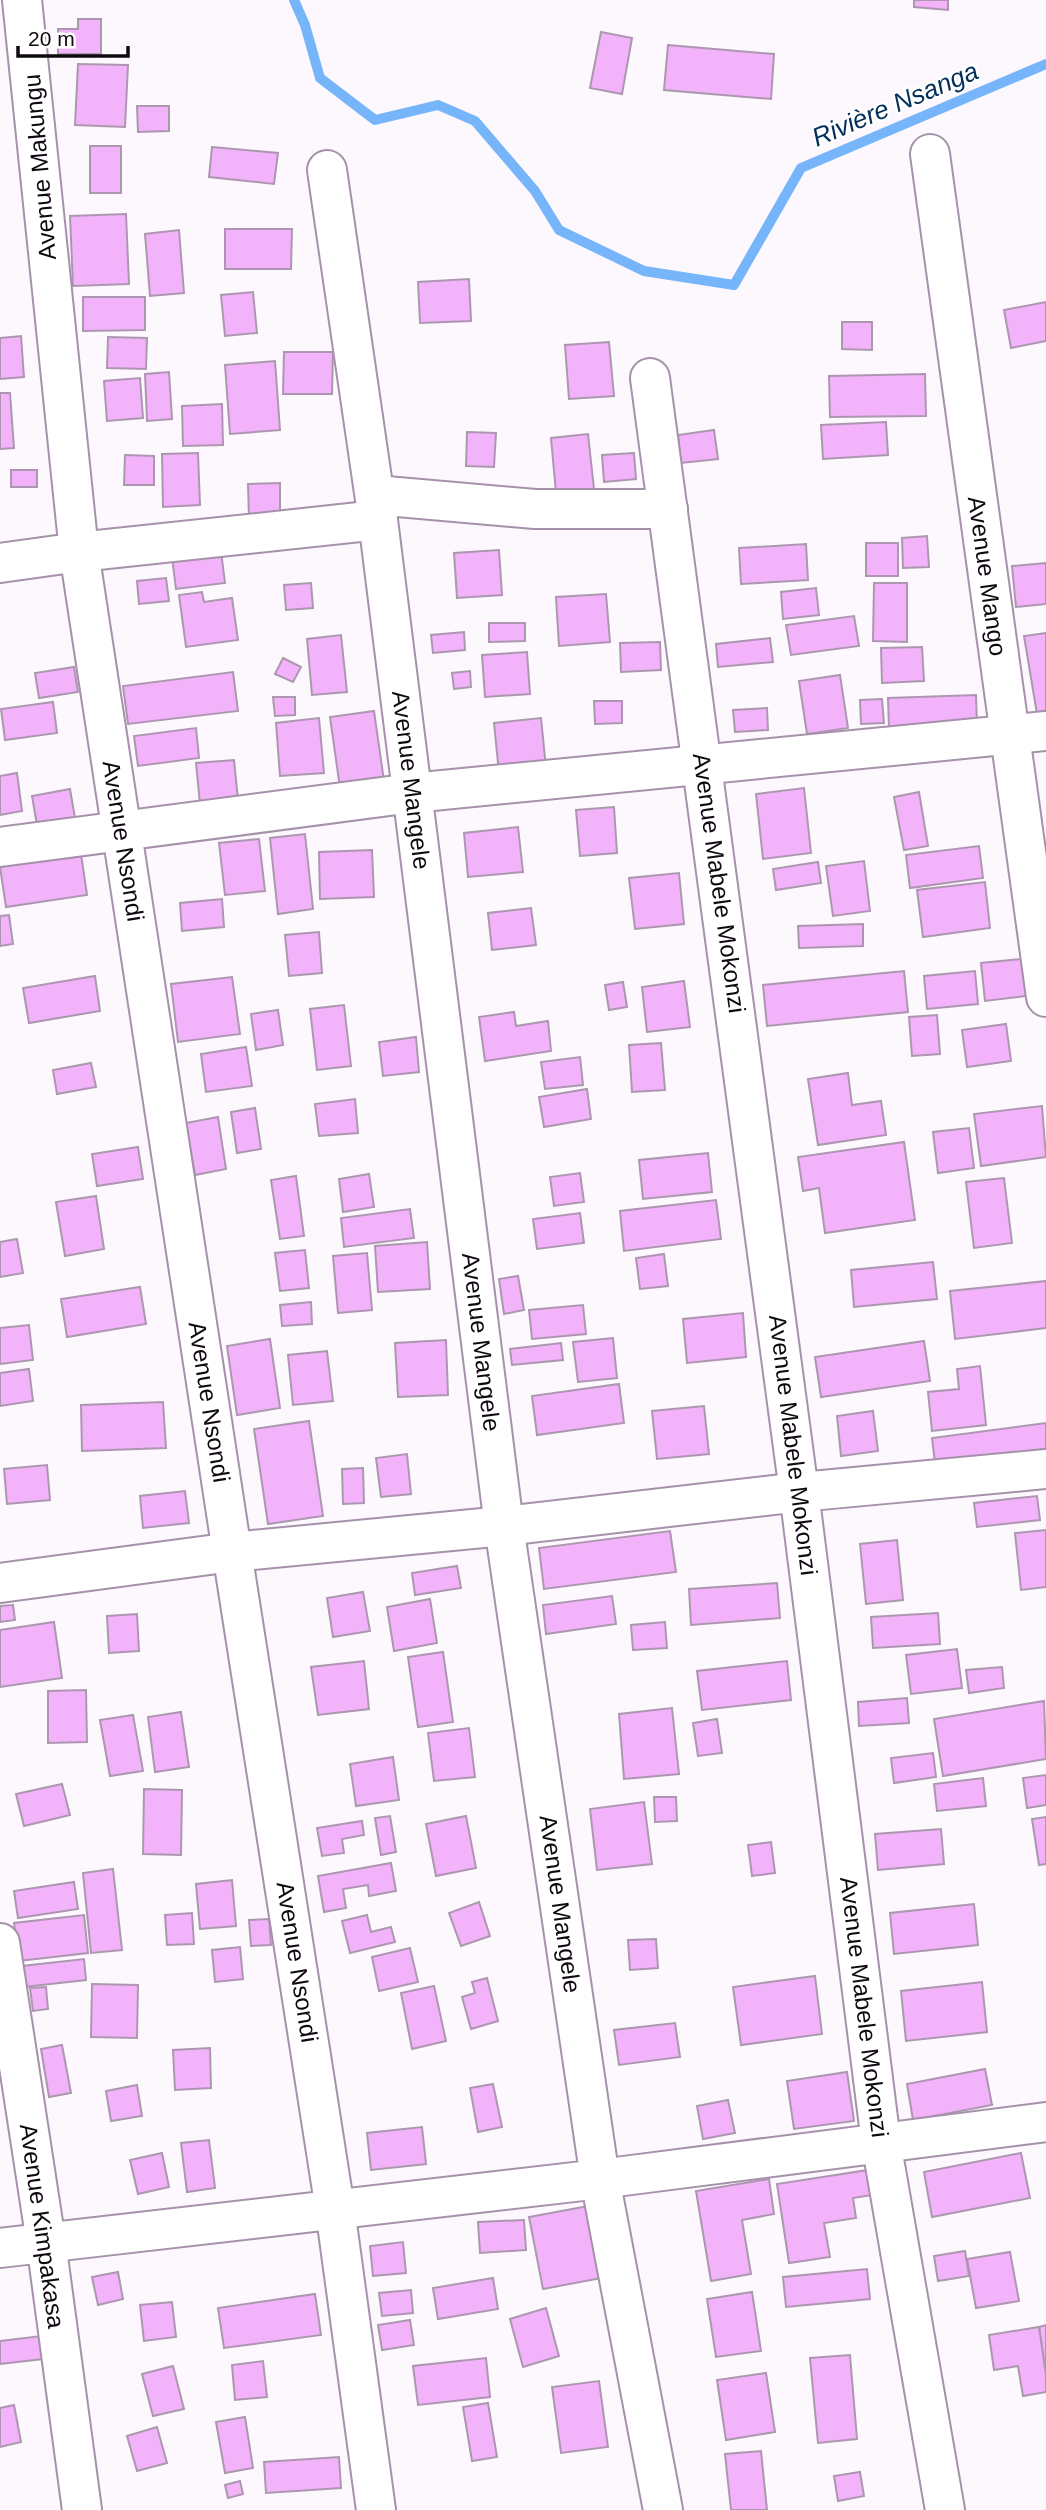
<svg xmlns="http://www.w3.org/2000/svg" width="1046" height="2510" font-family="Helvetica,sans-serif">
	<style>
		.lines { fill: none; stroke-linecap: round; stroke-linejoin: round }
		.stream { stroke: #77b5fb; stroke-width: 10 }
		.building { fill: #f2b3fb; stroke: #ad97b0; stroke-width: 2 }
		.minor-casing { stroke: #a691aa; stroke-width: 42 }
		.minor { stroke: #fff; stroke-width: 38 }
		.labels { text-anchor: middle; stroke-width: 5; stroke-linejoin: round; paint-order: stroke }
		.street-label { font-size: 24px; fill: #100811; stroke: #fff }
		.water-label { font-size: 26px; font-style: italic; fill: #012f59; stroke: #fff }
	</style>
	<rect width="100%" height="100%" fill="#fdf8fe"/>
	<g class="lines">
		<polyline class="stream" points="294,0 305,25 320,78 375,120 438,105 475,121 535,191 559,230 644,271 734,285 801,168 1046,64"/>
	</g>
	<g class="building">
		<polygon points="914,0 948,0 948,10 914,7"/>
		<polygon points="78,19 101,19 101,54 58,54 58,29 78,29"/>
		<polygon points="601,32 632,38 622,94 590,88"/>
		<polygon points="668,45 774,54 771,99 664,90"/>
		<polygon points="78,64 128,65 125,127 75,125"/>
		<polygon points="137,106 169,106 169,131 138,132"/>
		<rect x="90" y="146" width="31" height="47"/>
		<polygon points="212,147 278,153 274,184 209,177"/>
		<polygon points="126,214 129,284 73,286 70,216"/>
		<polygon points="225,229 292,229 291,269 225,269"/>
		<polygon points="179,230 184,293 150,296 145,234"/>
		<polygon points="469,279 471,321 420,323 418,282"/>
		<polygon points="253,292 257,333 225,336 221,295"/>
		<polygon points="83,297 145,297 145,330 83,331"/>
		<polygon points="1046,302 1046,341 1011,348 1004,310"/>
		<polygon points="842,322 872,322 872,350 842,349"/>
		<polygon points="21,336 24,377 0,379 0,338"/>
		<polygon points="108,337 147,338 146,369 107,368"/>
		<polygon points="609,342 614,396 569,399 565,345"/>
		<polygon points="284,352 333,352 332,394 283,394"/>
		<polygon points="275,361 280,430 230,434 225,365"/>
		<polygon points="169,372 172,419 147,421 145,374"/>
		<polygon points="925,374 926,416 830,417 829,376"/>
		<polygon points="140,378 143,418 107,421 104,381"/>
		<polygon points="0,393 10,393 14,448 0,449"/>
		<polygon points="222,404 223,445 183,446 182,406"/>
		<polygon points="886,422 888,455 823,459 821,425"/>
		<polygon points="714,430 718,459 681,463 678,435"/>
		<polygon points="467,432 496,433 494,467 466,466"/>
		<polygon points="588,434 594,489 556,493 551,438"/>
		<polygon points="198,453 200,505 163,507 162,454"/>
		<polygon points="634,453 636,479 604,482 602,455"/>
		<polygon points="125,455 154,456 154,485 124,485"/>
		<rect x="11" y="470" width="26" height="17"/>
		<polygon points="280,483 280,517 249,519 248,484"/>
		<polygon points="927,536 929,567 903,568 902,538"/>
		<rect x="866" y="543" width="32" height="33"/>
		<polygon points="806,544 808,580 741,584 739,548"/>
		<polygon points="499,550 502,595 457,598 454,553"/>
		<polygon points="221,551 225,583 176,589 172,557"/>
		<polygon points="1046,563 1046,604 1016,607 1012,566"/>
		<polygon points="166,578 169,601 139,604 137,581"/>
		<polygon points="311,583 313,608 286,610 284,585"/>
		<polygon points="874,583 907,583 907,642 873,641"/>
		<polygon points="816,588 819,615 783,619 781,592"/>
		<polygon points="202,592 204,602 232,598 238,640 186,647 179,595"/>
		<polygon points="606,594 610,642 559,646 556,597"/>
		<polygon points="854,616 859,646 791,655 786,625"/>
		<polygon points="489,623 525,623 525,641 489,642"/>
		<polygon points="464,632 465,650 433,653 431,635"/>
		<polygon points="1046,633 1046,719 1038,720 1024,636"/>
		<polygon points="341,635 347,692 312,695 307,639"/>
		<polygon points="770,638 773,662 718,667 716,644"/>
		<polygon points="660,642 661,670 621,672 620,643"/>
		<polygon points="922,647 924,681 882,683 881,648"/>
		<polygon points="527,652 530,694 485,697 482,655"/>
		<polygon points="283,658 301,667 293,682 275,674"/>
		<polygon points="74,667 78,692 39,698 35,673"/>
		<polygon points="470,671 471,687 454,689 452,673"/>
		<polygon points="233,672 238,711 128,724 123,686"/>
		<polygon points="840,675 848,728 807,734 799,681"/>
		<polygon points="976,695 977,725 889,729 888,698"/>
		<polygon points="273,697 295,697 295,715 275,716"/>
		<polygon points="882,699 884,723 861,724 860,700"/>
		<polygon points="594,701 622,701 622,723 595,724"/>
		<polygon points="53,702 57,733 5,740 1,709"/>
		<polygon points="767,708 768,730 735,732 733,710"/>
		<polygon points="374,711 384,781 340,788 330,717"/>
		<polygon points="319,718 324,773 280,776 276,723"/>
		<polygon points="541,718 546,768 499,773 494,723"/>
		<polygon points="196,728 199,758 138,766 134,736"/>
		<polygon points="234,760 238,800 200,804 196,763"/>
		<polygon points="17,773 22,811 0,815 0,776"/>
		<polygon points="804,788 811,853 763,859 756,794"/>
		<polygon points="70,789 75,818 37,825 32,796"/>
		<polygon points="919,792 928,846 904,850 894,797"/>
		<polygon points="614,807 617,853 580,856 576,810"/>
		<polygon points="518,827 523,872 468,877 464,833"/>
		<polygon points="305,834 313,909 278,914 270,838"/>
		<polygon points="259,839 265,891 225,895 219,843"/>
		<polygon points="979,846 983,878 910,888 906,855"/>
		<polygon points="372,850 374,897 320,899 319,852"/>
		<polygon points="81,854 87,895 6,907 0,867"/>
		<polygon points="864,861 870,911 833,916 826,866"/>
		<polygon points="818,862 821,883 776,890 773,869"/>
		<polygon points="679,873 684,924 635,929 629,878"/>
		<polygon points="985,882 990,928 923,937 917,890"/>
		<polygon points="222,899 224,927 182,931 180,903"/>
		<polygon points="531,908 536,945 492,950 488,913"/>
		<polygon points="9,915 13,944 0,946 0,916"/>
		<polygon points="863,924 863,946 799,948 798,926"/>
		<polygon points="319,932 322,973 289,976 285,935"/>
		<polygon points="1021,959 1026,996 985,1001 981,963"/>
		<polygon points="904,971 908,1012 767,1026 763,985"/>
		<polygon points="975,971 978,1004 927,1009 924,976"/>
		<polygon points="95,976 100,1011 29,1023 23,988"/>
		<polygon points="232,977 240,1034 178,1042 171,984"/>
		<polygon points="684,981 690,1027 647,1032 642,987"/>
		<polygon points="623,982 627,1007 609,1010 605,985"/>
		<polygon points="344,1005 351,1066 317,1070 310,1009"/>
		<polygon points="278,1010 283,1045 256,1050 251,1014"/>
		<polygon points="514,1012 516,1026 548,1021 551,1051 485,1061 479,1017"/>
		<polygon points="937,1015 940,1054 912,1056 909,1017"/>
		<polygon points="1006,1024 1011,1061 967,1067 962,1030"/>
		<polygon points="416,1037 419,1072 383,1076 379,1042"/>
		<polygon points="661,1043 665,1090 632,1092 629,1045"/>
		<polygon points="246,1047 252,1086 206,1092 201,1054"/>
		<polygon points="580,1057 583,1085 545,1089 541,1062"/>
		<polygon points="91,1063 96,1087 57,1094 53,1070"/>
		<polygon points="848,1073 852,1105 881,1101 886,1135 818,1145 808,1079"/>
		<polygon points="587,1089 591,1119 544,1127 539,1097"/>
		<polygon points="355,1099 358,1133 319,1136 315,1104"/>
		<polygon points="1042,1106 1046,1157 981,1166 974,1114"/>
		<polygon points="255,1108 261,1149 237,1153 231,1112"/>
		<polygon points="218,1117 226,1169 195,1175 186,1123"/>
		<polygon points="969,1128 974,1168 938,1173 933,1132"/>
		<polygon points="904,1142 915,1220 825,1233 819,1188 803,1191 798,1157"/>
		<polygon points="138,1147 143,1179 97,1186 92,1154"/>
		<polygon points="708,1153 712,1192 643,1199 639,1160"/>
		<polygon points="580,1173 584,1202 554,1206 550,1177"/>
		<polygon points="369,1174 374,1207 343,1212 339,1179"/>
		<polygon points="296,1176 304,1236 280,1239 271,1180"/>
		<polygon points="1004,1178 1012,1243 974,1248 966,1182"/>
		<polygon points="96,1196 104,1249 65,1256 56,1202"/>
		<polygon points="716,1200 721,1239 624,1251 620,1211"/>
		<polygon points="410,1209 414,1238 344,1247 341,1218"/>
		<polygon points="580,1213 584,1243 537,1249 533,1219"/>
		<polygon points="17,1239 23,1273 0,1277 0,1242"/>
		<polygon points="427,1242 430,1289 378,1292 375,1246"/>
		<polygon points="305,1250 309,1288 280,1291 275,1253"/>
		<polygon points="367,1253 372,1310 338,1313 333,1256"/>
		<polygon points="664,1254 668,1286 640,1289 636,1258"/>
		<polygon points="933,1262 937,1299 854,1307 851,1270"/>
		<polygon points="518,1276 524,1310 504,1314 499,1279"/>
		<polygon points="1046,1281 1046,1328 955,1339 950,1291"/>
		<polygon points="140,1287 146,1324 67,1337 61,1299"/>
		<polygon points="311,1302 312,1324 282,1326 280,1305"/>
		<polygon points="583,1305 586,1334 532,1339 529,1310"/>
		<polygon points="743,1313 746,1357 687,1363 683,1319"/>
		<polygon points="29,1325 33,1360 0,1364 0,1328"/>
		<polygon points="613,1338 617,1378 578,1382 573,1342"/>
		<polygon points="270,1339 280,1408 237,1415 227,1346"/>
		<polygon points="446,1340 448,1395 398,1397 395,1343"/>
		<polygon points="924,1341 930,1381 821,1397 815,1357"/>
		<polygon points="561,1343 563,1360 512,1365 510,1349"/>
		<polygon points="327,1351 333,1401 293,1405 288,1355"/>
		<polygon points="980,1366 986,1425 932,1431 928,1392 959,1389 957,1369"/>
		<polygon points="29,1369 33,1401 0,1406 0,1373"/>
		<polygon points="619,1384 624,1423 537,1435 532,1396"/>
		<polygon points="163,1402 166,1448 82,1451 81,1405"/>
		<polygon points="704,1406 709,1454 657,1459 652,1411"/>
		<polygon points="873,1411 878,1451 841,1456 837,1416"/>
		<polygon points="309,1421 323,1516 268,1524 254,1429"/>
		<polygon points="1046,1423 1046,1449 935,1463 932,1438"/>
		<polygon points="407,1454 411,1494 381,1497 376,1458"/>
		<polygon points="47,1465 50,1500 7,1504 4,1469"/>
		<polygon points="363,1468 364,1503 343,1504 342,1469"/>
		<polygon points="185,1491 189,1523 143,1528 140,1496"/>
		<polygon points="1037,1496 1040,1520 977,1527 974,1503"/>
		<polygon points="1046,1530 1046,1587 1021,1590 1015,1533"/>
		<polygon points="670,1531 676,1572 544,1589 539,1548"/>
		<polygon points="897,1540 903,1600 866,1604 860,1544"/>
		<polygon points="457,1566 461,1588 415,1595 412,1573"/>
		<polygon points="777,1583 780,1618 691,1625 689,1589"/>
		<polygon points="363,1592 370,1631 333,1637 327,1598"/>
		<polygon points="612,1596 616,1624 546,1634 543,1605"/>
		<polygon points="430,1599 437,1643 394,1651 387,1607"/>
		<polygon points="13,1605 15,1620 0,1622 0,1606"/>
		<polygon points="938,1613 940,1644 873,1648 871,1617"/>
		<polygon points="137,1614 139,1651 109,1653 107,1616"/>
		<polygon points="54,1622 62,1678 0,1687 0,1630"/>
		<polygon points="665,1622 667,1648 633,1650 631,1625"/>
		<polygon points="957,1649 962,1688 911,1694 906,1655"/>
		<polygon points="443,1652 453,1722 418,1727 408,1657"/>
		<polygon points="364,1661 369,1709 318,1715 311,1667"/>
		<polygon points="787,1661 791,1700 702,1710 697,1671"/>
		<polygon points="1002,1667 1004,1688 969,1693 966,1670"/>
		<polygon points="86,1690 87,1742 48,1743 48,1691"/>
		<polygon points="907,1698 909,1723 859,1726 858,1702"/>
		<polygon points="1044,1701 1046,1759 943,1776 934,1719"/>
		<polygon points="672,1708 679,1774 624,1779 619,1714"/>
		<polygon points="181,1712 189,1767 155,1772 148,1717"/>
		<polygon points="133,1715 143,1771 110,1776 100,1720"/>
		<polygon points="717,1719 722,1753 698,1756 693,1723"/>
		<polygon points="469,1728 475,1777 434,1781 428,1733"/>
		<polygon points="933,1753 936,1777 894,1783 891,1758"/>
		<polygon points="393,1757 399,1800 356,1806 350,1764"/>
		<polygon points="1046,1775 1046,1805 1027,1808 1023,1778"/>
		<polygon points="983,1778 986,1806 937,1811 934,1784"/>
		<polygon points="62,1784 70,1815 24,1826 16,1794"/>
		<polygon points="144,1789 182,1790 181,1855 143,1854"/>
		<polygon points="654,1797 676,1797 677,1821 655,1822"/>
		<polygon points="644,1802 652,1864 597,1870 590,1809"/>
		<polygon points="390,1816 396,1852 381,1855 375,1818"/>
		<polygon points="466,1816 476,1868 436,1876 426,1824"/>
		<polygon points="1046,1817 1046,1864 1039,1865 1032,1819"/>
		<polygon points="362,1821 364,1835 342,1839 344,1853 322,1856 317,1828"/>
		<polygon points="941,1829 944,1864 878,1870 875,1834"/>
		<polygon points="771,1842 775,1873 752,1876 748,1845"/>
		<polygon points="391,1863 396,1891 369,1896 368,1885 343,1889 346,1908 324,1912 318,1876"/>
		<polygon points="113,1869 122,1950 91,1953 83,1873"/>
		<polygon points="232,1880 236,1926 200,1929 196,1884"/>
		<polygon points="74,1882 78,1909 18,1918 14,1891"/>
		<polygon points="479,1902 490,1936 461,1946 449,1913"/>
		<polygon points="974,1904 978,1945 894,1954 890,1913"/>
		<polygon points="192,1913 194,1944 167,1945 165,1915"/>
		<polygon points="84,1915 88,1953 19,1961 14,1923"/>
		<polygon points="367,1915 371,1932 391,1927 395,1942 350,1953 342,1921"/>
		<polygon points="269,1919 271,1945 251,1946 249,1920"/>
		<polygon points="656,1939 658,1968 630,1970 628,1940"/>
		<polygon points="240,1947 243,1979 215,1982 212,1950"/>
		<polygon points="410,1948 418,1982 379,1991 372,1957"/>
		<polygon points="84,1959 86,1980 24,1987 22,1966"/>
		<polygon points="815,1976 822,2034 741,2045 733,1987"/>
		<polygon points="487,1978 498,2021 471,2029 462,1997 475,1993 472,1982"/>
		<polygon points="982,1982 987,2032 906,2041 901,1991"/>
		<polygon points="92,1984 138,1985 137,2038 91,2037"/>
		<polygon points="434,1986 446,2041 412,2049 401,1993"/>
		<polygon points="46,1987 48,2009 33,2011 30,1988"/>
		<polygon points="675,2023 680,2057 619,2065 614,2030"/>
		<polygon points="62,2045 71,2093 49,2097 41,2049"/>
		<polygon points="210,2048 211,2088 175,2090 173,2050"/>
		<polygon points="985,2069 992,2105 913,2120 907,2084"/>
		<polygon points="847,2072 854,2121 794,2129 787,2081"/>
		<polygon points="493,2084 502,2127 478,2132 470,2088"/>
		<polygon points="137,2085 142,2116 111,2121 106,2091"/>
		<polygon points="728,2100 735,2133 703,2139 697,2106"/>
		<polygon points="422,2127 426,2164 371,2170 367,2133"/>
		<polygon points="209,2140 215,2188 187,2192 181,2143"/>
		<polygon points="162,2153 169,2187 138,2194 130,2160"/>
		<polygon points="1021,2153 1030,2198 932,2217 924,2172"/>
		<polygon points="881,2168 885,2193 853,2198 856,2218 824,2223 830,2257 789,2263 777,2184"/>
		<polygon points="769,2179 774,2214 742,2220 751,2274 711,2281 696,2191"/>
		<polygon points="594,2205 607,2277 543,2289 529,2217"/>
		<polygon points="524,2220 526,2250 480,2253 478,2222"/>
		<polygon points="403,2242 406,2273 373,2276 370,2246"/>
		<polygon points="965,2251 969,2276 938,2281 934,2256"/>
		<polygon points="1010,2252 1019,2301 976,2308 967,2259"/>
		<polygon points="867,2269 870,2299 786,2307 783,2277"/>
		<polygon points="118,2272 123,2299 98,2305 92,2277"/>
		<polygon points="493,2278 498,2309 438,2319 433,2288"/>
		<polygon points="411,2290 413,2313 382,2316 379,2293"/>
		<polygon points="752,2292 761,2351 716,2357 707,2299"/>
		<polygon points="315,2294 321,2335 224,2348 218,2308"/>
		<polygon points="172,2302 176,2337 144,2341 140,2305"/>
		<polygon points="546,2308 559,2356 523,2367 510,2319"/>
		<polygon points="410,2320 414,2345 382,2350 378,2325"/>
		<polygon points="1046,2325 1046,2375 1039,2327"/>
		<polygon points="1039,2327 1046,2375 1046,2392 1023,2396 1018,2366 994,2370 989,2335"/>
		<polygon points="41,2336 43,2359 0,2364 0,2341"/>
		<polygon points="850,2355 857,2439 818,2443 810,2358"/>
		<polygon points="486,2358 490,2397 418,2405 413,2366"/>
		<polygon points="263,2361 267,2397 235,2400 232,2365"/>
		<polygon points="173,2366 184,2409 153,2416 142,2374"/>
		<polygon points="766,2373 775,2432 726,2440 717,2380"/>
		<polygon points="599,2381 608,2447 561,2453 552,2387"/>
		<polygon points="488,2403 497,2457 472,2461 463,2407"/>
		<polygon points="14,2405 21,2442 0,2447 0,2408"/>
		<polygon points="245,2417 253,2468 225,2473 216,2422"/>
		<polygon points="157,2427 167,2463 137,2471 127,2436"/>
		<polygon points="761,2451 767,2510 731,2510 725,2454"/>
		<polygon points="339,2457 341,2488 266,2493 264,2462"/>
		<polygon points="860,2472 864,2496 838,2501 834,2476"/>
		<polygon points="240,2481 243,2494 228,2498 225,2485"/>
	</g>
	<g class="lines">
		<defs>
			<g id="minor">
				<polyline points="22,0 79,552 232,1552 335,2209 376,2510"/>
				<polyline points="930,154 1046,997"/>
				<polyline points="327,170 378,520 504,1526 600,2179 663,2510"/>
				<polyline points="650,378 799,1492 881,2142 945,2510"/>
				<polyline points="375,495 535,509 668,509"/>
				<polyline points="0,563 79,552 378,520"/>
				<polyline points="0,847 412,793 1046,731"/>
				<polyline points="0,1583 232,1552 504,1526 799,1492 1046,1469"/>
				<polyline points="0,1943 46,2242 82,2510"/>
				<polyline points="0,2248 600,2179 1046,2122"/>
			</g>
		</defs>
		<use href="#minor" class="minor-casing"/>
		<use href="#minor" class="minor"/>
	</g>
	<g class="labels">
		<g class="street-label">
			<text transform="translate(40 167) rotate(-95)" y="8">Avenue Makungu</text>
			<text transform="translate(987 576) rotate(82)" y="8">Avenue Mango</text>
			<text transform="translate(411 780) rotate(83)" y="8">Avenue Mangele</text>
			<text transform="translate(123 841) rotate(81)" y="8">Avenue Nsondi</text>
			<text transform="translate(719 883) rotate(82)" y="8">Avenue Mabele Mokonzi</text>
			<text transform="translate(481 1342) rotate(83)" y="8">Avenue Mangele</text>
			<text transform="translate(209 1402) rotate(81)" y="8">Avenue Nsondi</text>
			<text transform="translate(793 1445) rotate(83)" y="8">Avenue Mabele Mokonzi</text>
			<text transform="translate(560 1904) rotate(82)" y="8">Avenue Mangele</text>
			<text transform="translate(297 1962) rotate(81)" y="8">Avenue Nsondi</text>
			<text transform="translate(864 2007) rotate(83)" y="8">Avenue Mabele Mokonzi</text>
			<text transform="translate(42 2226) rotate(82)" y="8">Avenue Kimpakasa</text>
		</g>
		<g class="water-label">
			<text transform="translate(895 104) rotate(-23)" y="9">Rivière Nsanga</text>
		</g>
	</g>
	<path d="M18 46v10h110v-10" fill="none" stroke="#100811" stroke-width="3.5"/>
	<text x="28" y="46" font-size="21" fill="#100811" stroke="#ffffff" stroke-width="5" paint-order="stroke">20 m</text>
</svg>
